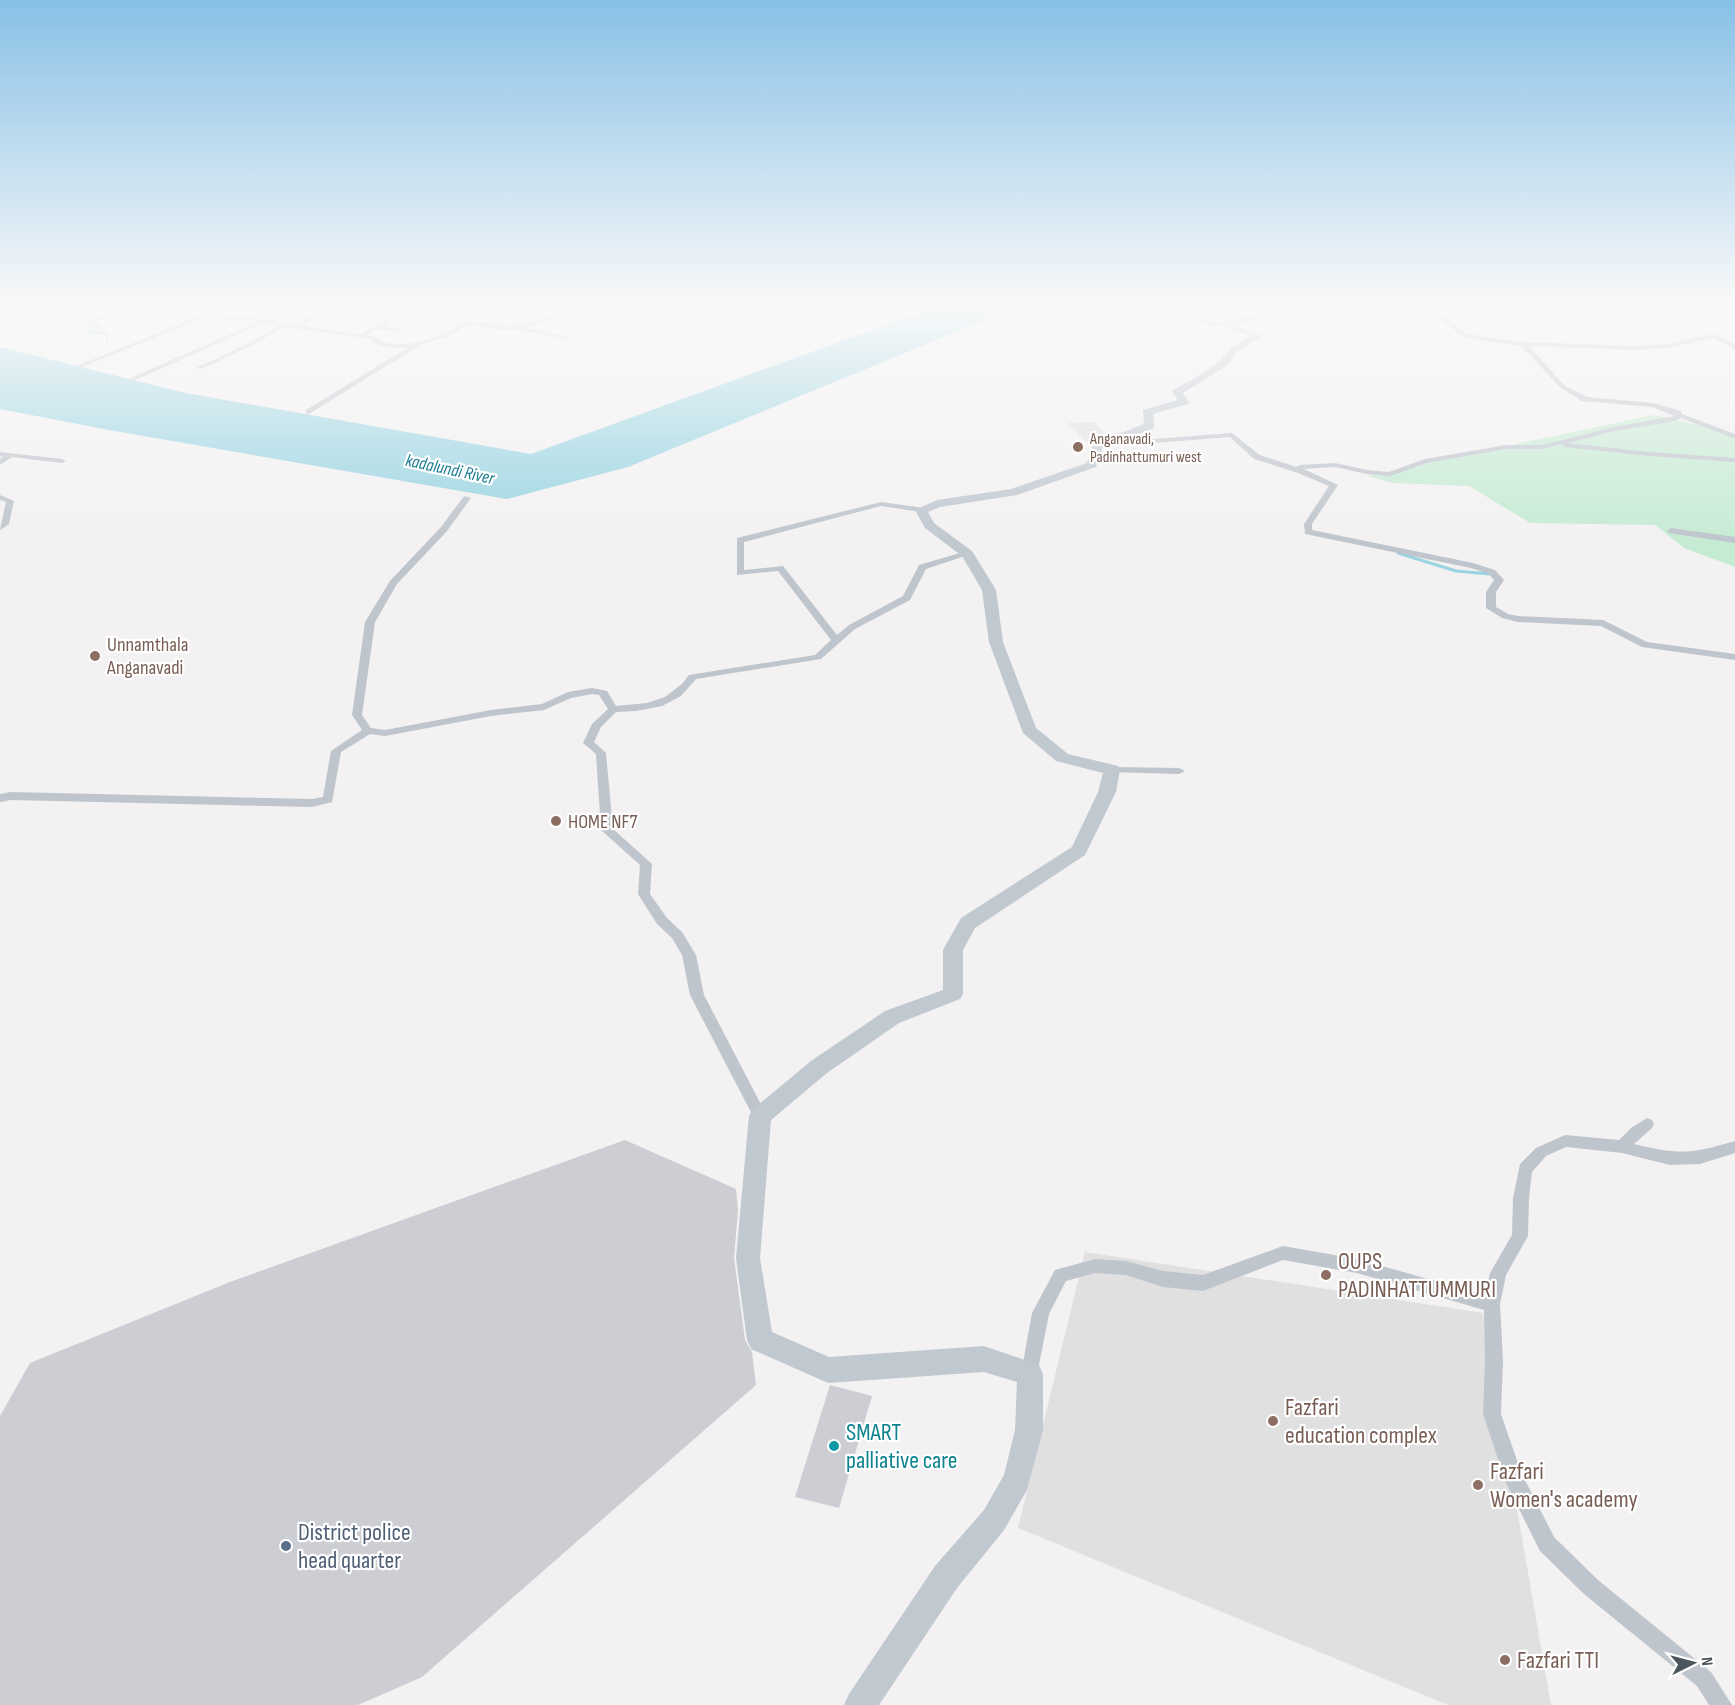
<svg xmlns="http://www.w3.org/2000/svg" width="1735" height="1705" font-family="'Sofia Sans Condensed',sans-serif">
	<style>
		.education { fill: #e1e0e0 }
		.green { fill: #c6ebd3 }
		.water { fill: #99d4e2 }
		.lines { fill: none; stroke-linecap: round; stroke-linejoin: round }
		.stream-far1 { stroke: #99d4e2; stroke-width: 2 }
		.stream { stroke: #99d4e2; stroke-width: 3 }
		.building { fill: #ccced3 }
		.minor { fill: #bfc5cc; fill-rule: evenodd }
		.secondary { fill: #c0c8d0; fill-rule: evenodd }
		.education-dot { fill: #8d6e63; stroke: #fff; stroke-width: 2 }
		.culture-dot { fill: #0f9aa8; stroke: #fff; stroke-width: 2 }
		.service-dot { fill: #5c6f8a; stroke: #fff; stroke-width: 2 }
		.labels { text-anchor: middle; stroke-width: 4.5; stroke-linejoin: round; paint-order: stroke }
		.far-education-label { font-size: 16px; fill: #785e54; stroke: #fff; text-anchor: start }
		.far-water-label { font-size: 18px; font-style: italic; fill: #1d7e95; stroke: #fff }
		.education-label { font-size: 20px; fill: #785e54; stroke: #fff; text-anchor: start }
		.near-education-label { font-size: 24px; fill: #785e54; stroke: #fff; text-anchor: start }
		.near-culture-label { font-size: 24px; fill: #0d838f; stroke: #fff; text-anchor: start }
		.near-service-label { font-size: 24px; fill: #4e5e75; stroke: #fff; text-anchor: start }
	</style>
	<rect width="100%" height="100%" fill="#f3f1f1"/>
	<g class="education">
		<polygon points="1094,422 1108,437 1087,442 1067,423"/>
		<polygon points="1085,1252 1483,1313 1551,1705 1448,1705 1018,1528"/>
	</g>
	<polygon class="green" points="1653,415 1708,427 1735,435 1735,567 1684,548 1655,525 1530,523 1469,486 1393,483 1368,476"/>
	<polygon class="water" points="941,305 1021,305 628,467 507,499 109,430 0,409 0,347 186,393 531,454"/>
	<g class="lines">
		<polyline class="stream-far1" points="25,309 42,318 76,320 100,327 88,332 107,333 107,340"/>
		<polyline class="stream" points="1398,553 1456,571 1490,574"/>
	</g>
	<g class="building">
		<polygon points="625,1140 736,1189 738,1210 734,1258 745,1340 752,1352 756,1385 422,1677 358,1705 0,1705 0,1416 30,1363 230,1282"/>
		<polygon points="830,1385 872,1396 839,1508 795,1497"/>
	</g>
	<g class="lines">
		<g class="minor">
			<polygon points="67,305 76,305 56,313 51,312"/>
			<polygon points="120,305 129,305 91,324 86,323"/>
			<path d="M333 305H341L302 326 360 334 414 305H422L383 326 404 330V332L378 329 367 335 378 337V340C400 350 427 341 447 332 453 329 458 325 464 323L463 321 473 307 470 305 479 307 469 321 471 322 512 326 542 319 576 305H583L558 317 524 327 567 337V339L515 329 501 330 473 325 467 326 446 337 418 345 417 347 309 414H306V410L409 347C396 349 385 348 373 342L372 339 284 327 253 345 201 369 196 368 249 343 277 326 264 323 135 380H131V378L257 322C240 319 226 321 209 316L82 367 77 366 209 312 227 317 245 316 295 325Z"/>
			<polygon points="743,305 751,305 758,309 789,305 792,307 757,313"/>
			<polygon points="1158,305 1167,305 1219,324 1227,322 1230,324 1217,327"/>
			<polygon points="1421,305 1428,305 1467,334 1523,342 1635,346 1667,344 1714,334 1735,344 1735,349 1713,338 1667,348 1635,350 1529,346 1565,386 1587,397 1653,403 1681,411 1682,414 1735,434 1735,439 1681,418 1675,421 1615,431 1567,443 1649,452 1735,458 1735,462 1649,456 1565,447 1562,444 1542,449 1506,449 1427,463 1390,476 1367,474 1335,467 1304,469 1338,485 1312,524 1312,530 1473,563 1495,570 1504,580 1496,592 1496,607 1508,614 1518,616 1603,620 1647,642 1735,654 1735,660 1642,647 1601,626 1518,622 1502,618 1486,608 1486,592 1494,580 1489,574 1471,568 1305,534 1304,524 1329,486 1298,473 1254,459 1230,437 1154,443 1133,441 1128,433 1132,431 1138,437 1154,439 1232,433 1260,455 1296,467 1300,465 1335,463 1367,470 1389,472 1425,459 1506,445 1542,445 1615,427 1674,416 1652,407 1582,401 1561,388 1521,346 1463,337"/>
			<polygon points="0,452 62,459 66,461 62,463 12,457 0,465 0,459 3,457 0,456"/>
			<polygon points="0,495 14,501 9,524 0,530 6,502 0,500"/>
			<polygon points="464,496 471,498 447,531 397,584 375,622 362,715 371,728 385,730 491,710 542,704 568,692 592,688 607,691 616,706 647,703 665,697 682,684 689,675 815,655 831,640 778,571 737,575 737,538 881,502 924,508 924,512 921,512 881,506 744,542 744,570 783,566 837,635 849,625 903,596 919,565 967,551 971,554 926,569 910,600 855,629 821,659 696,679 681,696 662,706 636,711 616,712 601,727 594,742 606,753 613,829 652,864 650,894 667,918 682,932 696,955 704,995 767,1116 765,1120 760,1122 755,1120 690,995 682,955 672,938 657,924 638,894 640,865 601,830 596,754 583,743 592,724 608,709 599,695 592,694 571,698 544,710 491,716 385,736 370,734 341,752 332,802 312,807 11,800 0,802 0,794 11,792 312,799 323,797 331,751 362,730 352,715 365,622 390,581 441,527"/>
			<polygon points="1671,528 1735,537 1735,543 1668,533 1667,531"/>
			<polygon points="1112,767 1179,768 1185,771 1179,774 1108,772 1106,770 1108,768"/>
			<path d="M1647 1118 1652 1120 1654 1124 1652 1128 1634 1144C1679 1155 1691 1154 1735 1141V1153L1700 1164 1670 1165 1622 1153 1566 1147 1546 1156 1532 1172 1529 1198 1528 1236 1506 1275 1500 1304 1503 1361 1501 1414 1521 1472 1554 1537 1598 1580 1711 1672 1732 1705H1709L1697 1686 1584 1594 1540 1551 1506 1483 1483 1414 1485 1361 1484 1310 1357 1273 1283 1260 1203 1291 1163 1287 1126 1275 1095 1273 1066 1281 1049 1314 1036 1380 1030 1383 1024 1380 1021 1374 1032 1313 1055 1270 1095 1259 1126 1261 1163 1271 1203 1275 1283 1246 1357 1259 1485 1295 1490 1273 1512 1235 1513 1198 1520 1164 1536 1148 1565 1135 1619 1140 1631 1128Z"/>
		</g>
		<polygon class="secondary" points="1296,305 1313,305 1237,325 1262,336 1237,352 1228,365 1183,393 1189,402 1188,404 1153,414 1154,428 1131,437 1104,442 1096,467 1017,495 940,507 928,512 934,523 972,551 996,590 1003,642 1036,728 1068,754 1118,766 1120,770 1116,792 1085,855 975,928 963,950 963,994 960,999 899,1023 827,1073 771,1120 760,1258 772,1332 829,1357 984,1346 1039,1365 1043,1374 1043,1430 1027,1490 1004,1530 957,1588 879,1705 844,1705 849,1694 935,1566 984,1510 1004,1475 1015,1430 1017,1382 984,1372 828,1383 751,1349 747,1340 736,1258 749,1116 752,1110 811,1061 885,1011 943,990 943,950 961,918 1072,847 1098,792 1103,773 1056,761 1023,733 989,642 982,590 962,556 925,528 915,510 937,500 1011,489 1087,463 1095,438 1124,432 1144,424 1143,410 1178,400 1172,392 1173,390 1199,376 1220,361 1231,348 1250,336 1224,326 1224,322"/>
	</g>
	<linearGradient id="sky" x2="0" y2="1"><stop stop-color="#88c1e6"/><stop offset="0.56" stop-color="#faf9f9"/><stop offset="1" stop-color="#faf9f9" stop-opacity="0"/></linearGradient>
	<rect width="1735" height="544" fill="url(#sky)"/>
	<g class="education-dot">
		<circle cx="1078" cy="447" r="6"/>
		<circle cx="95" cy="656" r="6"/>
		<circle cx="556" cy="821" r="6"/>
		<circle cx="1326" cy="1275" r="6"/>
		<circle cx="1273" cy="1421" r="6"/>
		<circle cx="1478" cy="1485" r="6"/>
		<circle cx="1505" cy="1660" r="6"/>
	</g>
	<circle class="culture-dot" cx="834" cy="1446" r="6"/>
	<circle class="service-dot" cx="286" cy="1546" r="6"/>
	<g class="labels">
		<g class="far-education-label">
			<text x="1090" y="444">Anganavadi,<tspan x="1090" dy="18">Padinhattumuri west</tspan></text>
		</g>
		<g class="far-water-label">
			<text transform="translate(450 469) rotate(12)" y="6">kadalundi River</text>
		</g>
		<g class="education-label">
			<text x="107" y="651">Unnamthala<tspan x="107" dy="23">Anganavadi</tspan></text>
			<text x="568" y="828">HOME NF7</text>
		</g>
		<g class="near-education-label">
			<text x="1338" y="1269">OUPS<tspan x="1338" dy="28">PADINHATTUMMURI</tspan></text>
			<text x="1285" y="1415">Fazfari<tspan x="1285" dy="28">education complex</tspan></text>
			<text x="1490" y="1479">Fazfari<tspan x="1490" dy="28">Women's academy</tspan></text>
			<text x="1517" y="1668">Fazfari TTI</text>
		</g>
		<g class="near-culture-label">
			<text x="846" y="1440">SMART<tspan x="846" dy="28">palliative care</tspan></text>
		</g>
		<g class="near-service-label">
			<text x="298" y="1540">District police<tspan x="298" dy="28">head quarter</tspan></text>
		</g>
	</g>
	<g transform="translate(1693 1663) rotate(84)" stroke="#ffffff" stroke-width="4.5" paint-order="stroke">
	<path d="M0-4.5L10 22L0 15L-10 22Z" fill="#4b555c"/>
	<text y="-9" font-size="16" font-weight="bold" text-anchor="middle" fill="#4b555c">N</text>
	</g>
</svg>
